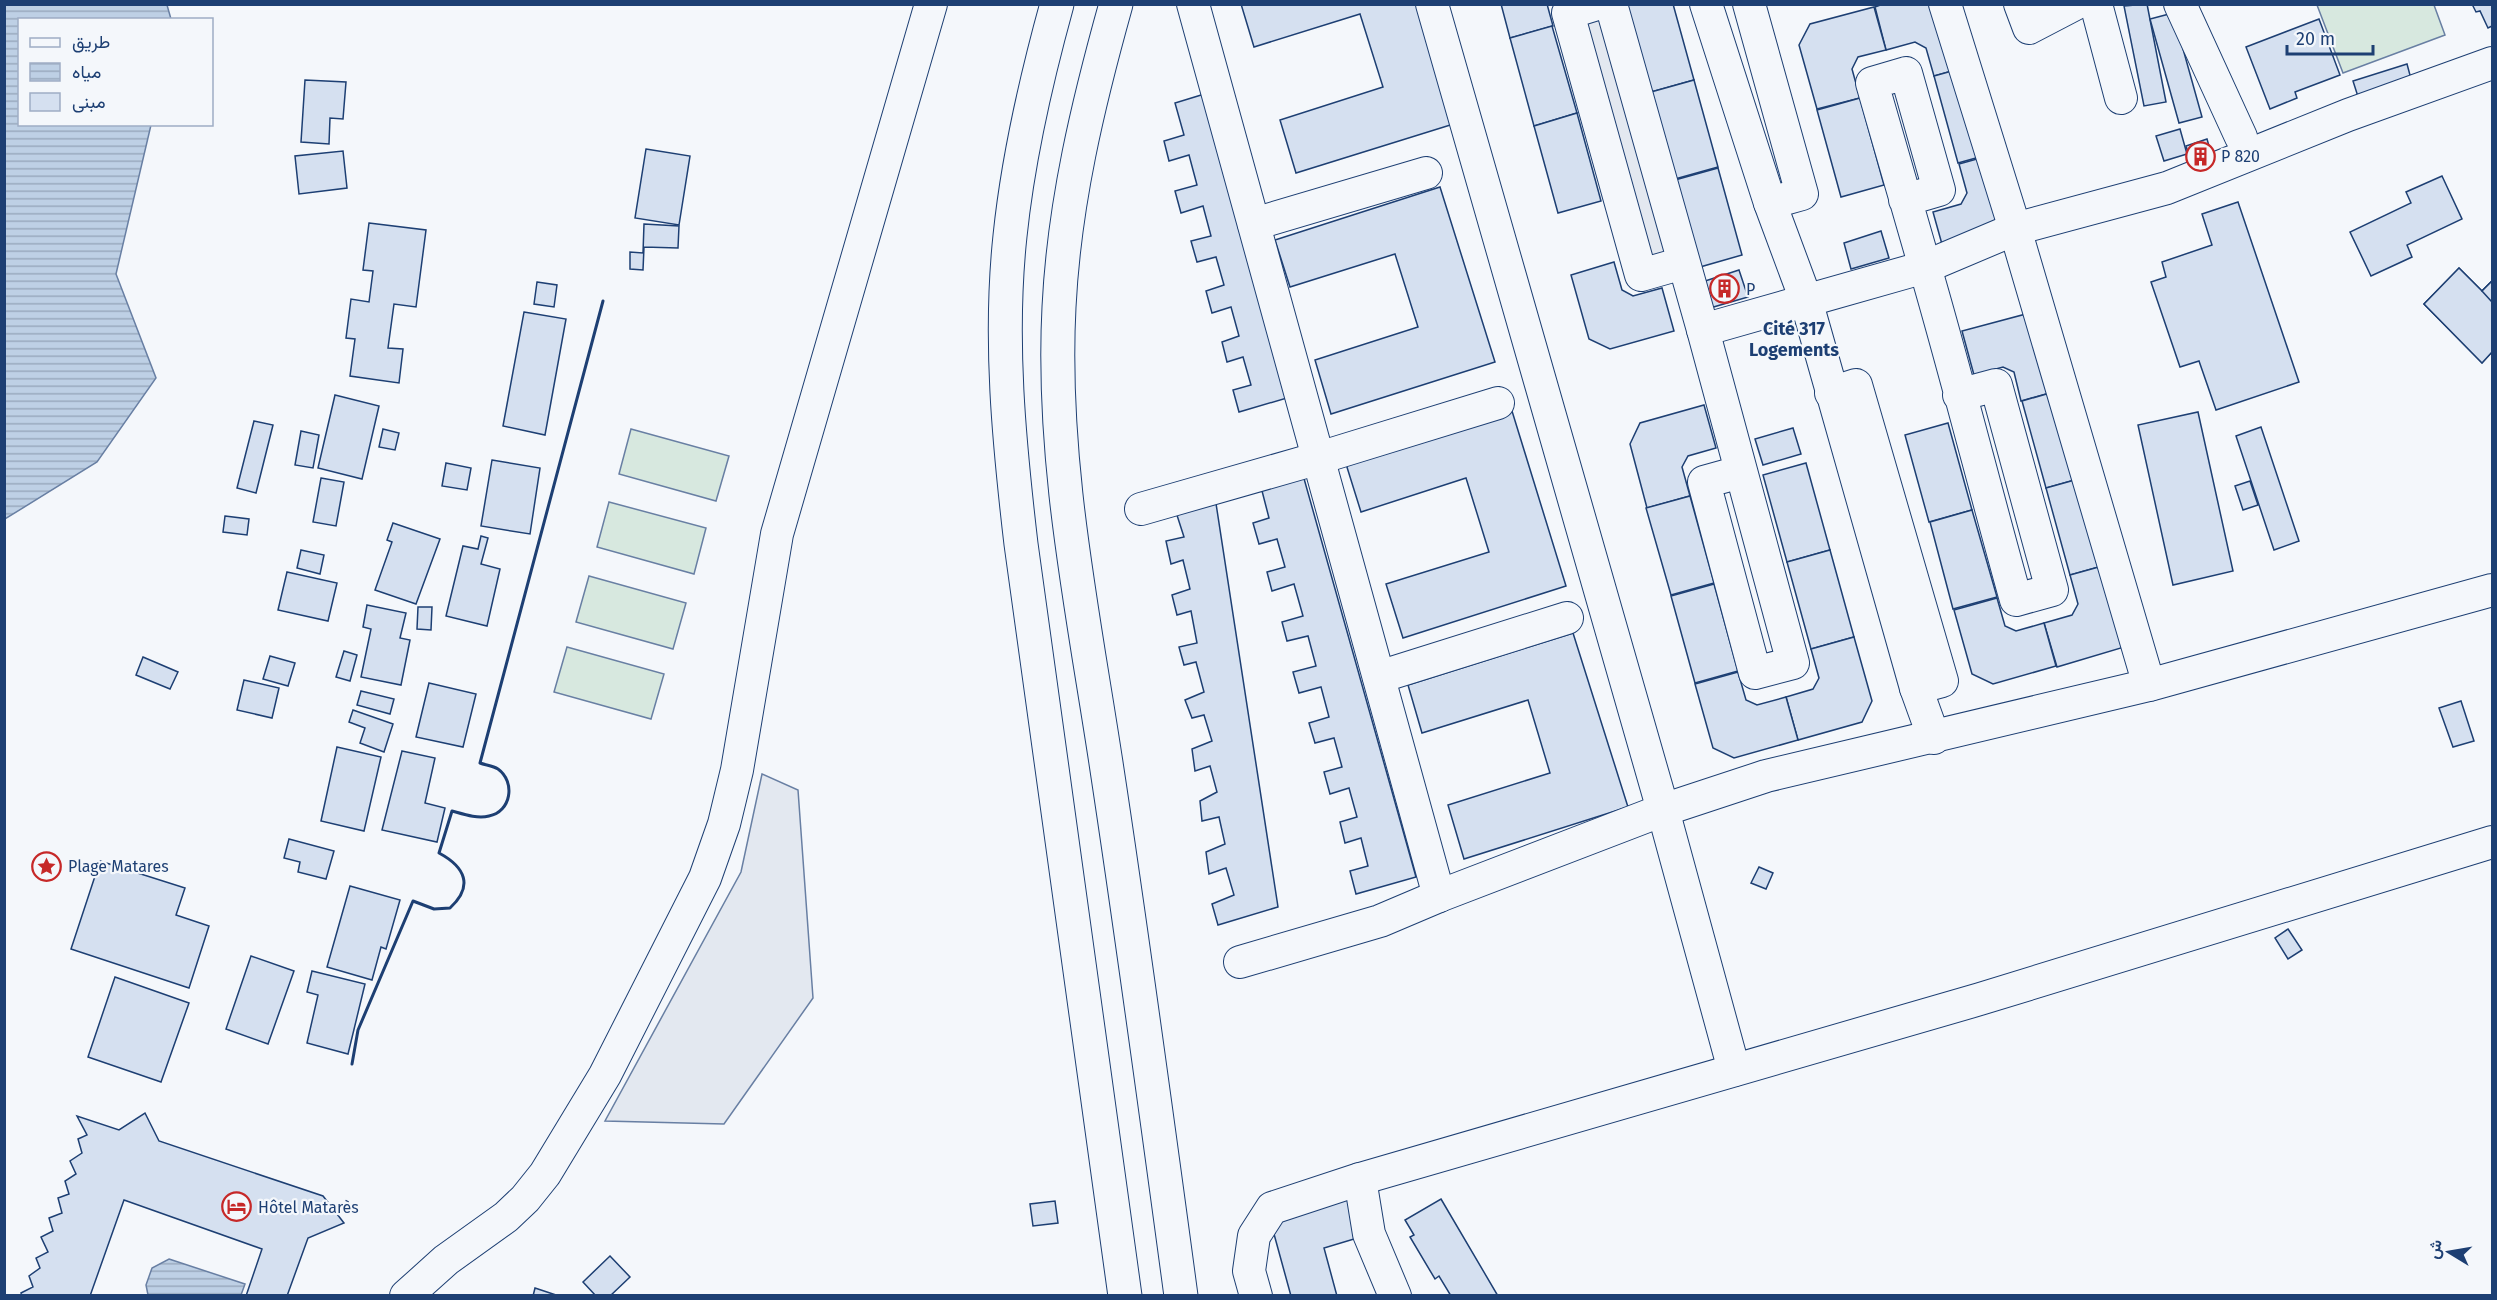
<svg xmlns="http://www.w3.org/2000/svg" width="2497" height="1300" font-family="'Fira Sans',Vazirmatn,sans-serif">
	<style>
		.pitch { fill: #d7e8df; stroke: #687fa3; stroke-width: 1.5 }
		.parking { fill: #e3e8f0; stroke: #687fa3; stroke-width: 1.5 }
		.water { fill: url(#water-rules); stroke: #687fa3; stroke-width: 1.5 }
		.building { fill: #d5e0f0; stroke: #1d3f73; stroke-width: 1.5 }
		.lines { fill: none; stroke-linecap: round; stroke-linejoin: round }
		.minor-casing { stroke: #1d3f73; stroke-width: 34 }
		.highway-casing { stroke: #1d3f73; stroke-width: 35 }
		.minor { stroke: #f4f7fb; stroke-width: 32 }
		.highway { stroke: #f4f7fb; stroke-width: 33 }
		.wall { stroke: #1d3f73; stroke-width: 3 }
		.labels { text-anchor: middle; stroke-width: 4.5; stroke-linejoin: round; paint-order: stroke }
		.poi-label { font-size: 16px; fill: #1d3f73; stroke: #f4f7fb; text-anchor: start }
		.neighbourhood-label { font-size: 18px; font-weight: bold; fill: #1d3f73; stroke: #f4f7fb }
	</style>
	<defs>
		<pattern id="water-rules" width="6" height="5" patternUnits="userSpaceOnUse" patternTransform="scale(1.5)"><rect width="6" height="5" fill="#bed0e5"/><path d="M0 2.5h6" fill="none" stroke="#9aaabe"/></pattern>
	</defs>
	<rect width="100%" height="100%" fill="#f4f7fb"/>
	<g class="pitch">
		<polygon points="2317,5 2434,5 2445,35 2343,73"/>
		<polygon points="631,429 729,456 716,501 619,474"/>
		<polygon points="609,502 706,528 694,574 597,547"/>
		<polygon points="589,576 686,603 673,649 576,622"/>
		<polygon points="567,647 664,674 651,719 554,692"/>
	</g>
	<g class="parking">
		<polygon points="1575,5 1618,5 1692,268 1637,284"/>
		<polygon points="762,774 798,790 813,998 724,1124 605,1121 741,872"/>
	</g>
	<g class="water">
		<polygon points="5,4 167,5 171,19 20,20 20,124 151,125 116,274 156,378 97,462 5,519"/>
		<polygon points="169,1259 245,1284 241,1295 148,1295 146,1285 152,1268"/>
	</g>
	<g class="building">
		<polygon points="1241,4 1423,4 1460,122 1296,173 1280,120 1383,87 1360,14 1254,47"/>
		<polygon points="1501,4 1547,4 1553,26 1510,38"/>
		<polygon points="1673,4 1694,80 1651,92 1627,5"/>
		<polygon points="1883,4 1961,4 1977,64 1934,76 1926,48 1915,42 1886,50 1875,7"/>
		<polygon points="2147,4 2166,102 2144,106 2124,6"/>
		<polygon points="2472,4 2492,4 2492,26 2488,28 2480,11 2476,12"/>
		<polygon points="1874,7 1886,50 1858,57 1852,69 1860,98 1817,109 1799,45 1810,24"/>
		<polygon points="2173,13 2202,117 2179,123 2150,19"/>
		<polygon points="2319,19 2340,75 2295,92 2297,98 2270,109 2246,47"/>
		<polygon points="1552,26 1577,113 1534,126 1510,38"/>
		<polygon points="1977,64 2001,151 1958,163 1934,76"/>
		<polygon points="2407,64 2414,90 2361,106 2353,81"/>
		<polygon points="305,80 346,82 343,119 330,118 329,144 301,142"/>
		<polygon points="1694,80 1718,167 1675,179 1651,92"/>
		<polygon points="1211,92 1297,395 1239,412 1233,390 1251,385 1243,357 1227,362 1222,342 1239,336 1231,307 1212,313 1206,291 1224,285 1216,257 1197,262 1191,241 1211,236 1203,206 1181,213 1175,191 1197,185 1189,155 1169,161 1164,141 1184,135 1175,103"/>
		<polygon points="1860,98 1884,185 1841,197 1817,110"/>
		<polygon points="1577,113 1601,201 1558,213 1534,126"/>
		<polygon points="2180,129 2187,154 2164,161 2156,136"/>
		<polygon points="2207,139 2215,167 2194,173 2186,146"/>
		<polygon points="646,149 690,156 679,225 635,218"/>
		<polygon points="343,151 347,188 299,194 295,156"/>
		<polygon points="2002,152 2010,237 1945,255 1933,212 1961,204 1967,193 1959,164"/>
		<polygon points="1718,168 1742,255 1700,267 1675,180"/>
		<polygon points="2442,176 2462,219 2407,245 2412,257 2371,276 2350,232 2411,203 2406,192"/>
		<polygon points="1440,187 1495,362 1331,414 1315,360 1418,327 1395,254 1290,287 1275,240"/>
		<polygon points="2238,202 2299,382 2216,410 2199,361 2180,367 2151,282 2166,277 2162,262 2212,245 2202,214"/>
		<polygon points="369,223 426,230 416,307 394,304 388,348 403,349 399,383 350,376 355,339 346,338 351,299 369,302 373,271 363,270"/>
		<polygon points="644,224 679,226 678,248 644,247 643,270 630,269 630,252 643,253"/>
		<polygon points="1881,231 1889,258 1851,269 1844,243"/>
		<polygon points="1614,262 1622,290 1633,296 1662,288 1674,331 1610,349 1589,339 1571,275"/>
		<polygon points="2459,268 2482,291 2492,281 2492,352 2482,363 2424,304"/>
		<polygon points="2459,268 2482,291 2492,281 2492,352 2482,363 2424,304"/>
		<polygon points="1739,270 1748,297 1710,308 1702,282"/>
		<polygon points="2492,281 2492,302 2482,291"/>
		<polygon points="537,282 557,285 554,307 534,304"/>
		<polygon points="524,312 566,319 545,435 503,426"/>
		<polygon points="2026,314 2064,389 2021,401 2014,372 2003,367 1974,375 1962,331"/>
		<polygon points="2064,389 2089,476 2046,488 2022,401"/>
		<polygon points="335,395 379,406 362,479 318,468"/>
		<polygon points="1704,405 1716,448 1688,456 1682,467 1690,496 1647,508 1630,444 1640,423"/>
		<polygon points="1512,411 1566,586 1403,638 1386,584 1489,552 1466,478 1361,512 1346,464"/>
		<polygon points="2198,412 2233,571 2173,585 2138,425"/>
		<polygon points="254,421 273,425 256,493 237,488"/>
		<polygon points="1948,423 1972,510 1929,522 1905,435"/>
		<polygon points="2261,427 2299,541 2274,550 2236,436"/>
		<polygon points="1793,428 1801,454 1763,465 1755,439"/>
		<polygon points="383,429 399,433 395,450 379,447"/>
		<polygon points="301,431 319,435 313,468 295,465"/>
		<polygon points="492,460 540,468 530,534 481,526"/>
		<polygon points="446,463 471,468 467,490 442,486"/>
		<polygon points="1806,463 1830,550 1787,562 1763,475"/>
		<polygon points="1303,475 1416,877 1356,894 1350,871 1368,866 1361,838 1345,843 1340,822 1357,817 1349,788 1330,794 1324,772 1342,767 1334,738 1315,743 1309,723 1329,717 1321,687 1299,693 1293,672 1316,666 1308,636 1287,641 1282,622 1303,616 1294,584 1272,591 1267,572 1285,567 1277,539 1259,544 1253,523 1269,518 1261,487"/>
		<polygon points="2089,476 2113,563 2070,575 2046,488"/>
		<polygon points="321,478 344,482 336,526 313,522"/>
		<polygon points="2250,481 2258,505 2243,510 2235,486"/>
		<polygon points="1690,496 1714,583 1671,595 1646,508"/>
		<polygon points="1215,497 1278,907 1218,925 1212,904 1234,895 1226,868 1209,874 1206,852 1225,844 1219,817 1202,821 1200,801 1217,792 1210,766 1195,771 1192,749 1212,741 1204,715 1192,718 1185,700 1204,692 1196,662 1184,665 1179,647 1197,643 1191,611 1177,615 1172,595 1190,589 1183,560 1171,564 1166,541 1184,537 1175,509"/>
		<polygon points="1972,510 1997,597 1953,609 1930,522"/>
		<polygon points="225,516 249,519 247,535 223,532"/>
		<polygon points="393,523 440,539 416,604 375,590 392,542 387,540"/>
		<polygon points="481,536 488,538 481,564 500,569 487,626 446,616 463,546 478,549"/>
		<polygon points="301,550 324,555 320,574 297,568"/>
		<polygon points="1830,550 1854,637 1811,649 1787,562"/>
		<polygon points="2113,563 2131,627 2121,648 2057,667 2044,623 2072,615 2078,604 2070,575"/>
		<polygon points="287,572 337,583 328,621 278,610"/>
		<polygon points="1714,584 1738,671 1695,683 1671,596"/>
		<polygon points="1997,598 2005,626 2016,631 2044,623 2056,666 1993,684 1972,674 1954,610"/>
		<polygon points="367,605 406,613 400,638 410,640 401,685 361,677 371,629 363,627"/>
		<polygon points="418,607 432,607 431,630 417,629"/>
		<polygon points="1573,633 1628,807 1464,859 1448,805 1550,773 1528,700 1422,733 1408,685"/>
		<polygon points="1854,637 1872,701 1862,722 1798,740 1786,697 1813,689 1819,678 1811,649"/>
		<polygon points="344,651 357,655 350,681 336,677"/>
		<polygon points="270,656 295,663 288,686 263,679"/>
		<polygon points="143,657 178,672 170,689 136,675"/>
		<polygon points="1738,672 1746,700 1757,705 1786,697 1798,740 1734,758 1713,748 1695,684"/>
		<polygon points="244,680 279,688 272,718 237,710"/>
		<polygon points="429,683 476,694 463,747 416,737"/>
		<polygon points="361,691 394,699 390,714 357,705"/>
		<polygon points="2461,701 2474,741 2453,747 2439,708"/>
		<polygon points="353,710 393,724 384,752 360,743 365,728 349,722"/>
		<polygon points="337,747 381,757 364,831 321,821"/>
		<polygon points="402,751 435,758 425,803 445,808 437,842 382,830"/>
		<polygon points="289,839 334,851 326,879 298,872 300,862 284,858"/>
		<polygon points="100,861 185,888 176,915 209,926 189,988 71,949"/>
		<polygon points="1759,867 1773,873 1766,889 1751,883"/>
		<polygon points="350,886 400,900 386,949 381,947 372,980 327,967"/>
		<polygon points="2288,929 2302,950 2288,959 2275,938"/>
		<polygon points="251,956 294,971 268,1044 226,1029"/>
		<polygon points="312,971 365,984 348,1054 307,1043 318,995 307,992"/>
		<polygon points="115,977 189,1003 161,1082 88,1057"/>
		<polygon points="145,1113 159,1141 323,1196 344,1223 308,1238 287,1296 246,1296 262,1249 124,1200 90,1296 22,1296 21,1293 33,1287 29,1276 40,1268 36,1258 48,1252 41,1237 53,1231 49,1218 62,1213 58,1198 69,1194 65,1181 76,1174 70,1161 82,1153 78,1139 87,1135 77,1116 119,1130"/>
		<polygon points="1362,1190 1374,1233 1324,1248 1337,1296 1291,1296 1274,1234 1288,1210"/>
		<polygon points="1441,1199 1498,1296 1451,1296 1439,1276 1435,1279 1410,1237 1414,1235 1405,1220"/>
		<polygon points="1055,1201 1058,1223 1033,1226 1030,1204"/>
		<polygon points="610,1256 630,1277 610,1296 596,1296 583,1282"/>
		<polygon points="535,1288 559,1296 533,1296"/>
	</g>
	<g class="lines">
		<defs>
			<g id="minor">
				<polyline points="1193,4 1439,896"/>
				<polyline points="1432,4 1663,810 1734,1070"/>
				<polyline points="1597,4 1568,13 1641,275 1683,263"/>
				<polyline points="1611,4 1703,330 1793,663 1755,673 1704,482 1740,472"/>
				<polyline points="1706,4 1770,203 1806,300 1916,688 1934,738"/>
				<polyline points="1749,4 1802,194 1770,203"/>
				<polyline points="1945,4 2015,229 2149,685"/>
				<polyline points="2020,4 2029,28 2075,4"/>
				<polyline points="2096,4 2121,98"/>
				<polyline points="2180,4 2241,137"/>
				<path d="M1905 200 1939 190 1906 73 1872 83C1889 144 1907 205 1925 267 1957 377 1985 489 2016 600L2052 590 1996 385 1959 395"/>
				<polyline points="1254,224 1426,173"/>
				<polyline points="1703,330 1925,267 2015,229 2167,188 2348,115 2492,63"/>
				<polyline points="1831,393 1856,385 1942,681 1916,688"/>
				<polyline points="1141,509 1319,458 1498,403"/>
				<polyline points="1379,677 1567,618"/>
				<polyline points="1240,962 1380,921 1439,896 1663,810 1766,776 2149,685 2492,590"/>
				<polyline points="1360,1179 1369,1234 1395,1296"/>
				<polyline points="406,1296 446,1260 506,1217 525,1199 545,1174 605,1075 705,878 724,824 737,770 777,534 931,4"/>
				<polyline points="1256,1296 1249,1271 1254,1236 1272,1208 1360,1179 1980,999 2492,842"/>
			</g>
			<g id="highway">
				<path d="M1057 4C1036 80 1018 158 1010 236 999 339 1009 442 1021 544L1125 1296"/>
				<path d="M1116 4C1088 104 1064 204 1059 307 1051 460 1083 612 1106 763 1133 940 1157 1118 1181 1296"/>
			</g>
		</defs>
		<use href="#minor" class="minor-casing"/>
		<use href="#highway" class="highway-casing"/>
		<use href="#minor" class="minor"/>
		<use href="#highway" class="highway"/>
		<path class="wall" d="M352 1064 358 1030 413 901 434 909 450 908C474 886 465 867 439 853L452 811C463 814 477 819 489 816 511 812 516 782 498 769 493 766 485 765 480 763L603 301"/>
	</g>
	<defs>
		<symbol id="building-ring" viewBox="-11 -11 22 22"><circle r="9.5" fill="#f4f7fb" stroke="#c62828" stroke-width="1.5"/><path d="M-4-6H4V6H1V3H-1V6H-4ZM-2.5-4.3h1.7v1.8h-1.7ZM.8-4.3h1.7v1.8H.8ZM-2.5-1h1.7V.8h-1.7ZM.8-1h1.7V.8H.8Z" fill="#c62828"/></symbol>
		<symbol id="sight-ring" viewBox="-11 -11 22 22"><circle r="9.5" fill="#f4f7fb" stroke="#c62828" stroke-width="1.5"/><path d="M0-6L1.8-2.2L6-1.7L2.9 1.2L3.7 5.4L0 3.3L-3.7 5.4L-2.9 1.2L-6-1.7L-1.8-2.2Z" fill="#c62828"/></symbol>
		<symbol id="hotel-ring" viewBox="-11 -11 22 22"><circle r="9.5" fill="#f4f7fb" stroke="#c62828" stroke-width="1.5"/><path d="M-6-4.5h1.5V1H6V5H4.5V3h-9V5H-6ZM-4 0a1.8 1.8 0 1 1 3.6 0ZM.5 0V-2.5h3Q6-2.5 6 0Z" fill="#c62828"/></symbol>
	</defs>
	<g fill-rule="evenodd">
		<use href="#building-ring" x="2184" y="140" width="33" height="33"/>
		<use href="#building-ring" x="1708" y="272" width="33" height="33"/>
		<use href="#sight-ring" x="30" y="850" width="33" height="33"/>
		<use href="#hotel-ring" x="220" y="1190" width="33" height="33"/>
	</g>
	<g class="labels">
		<g class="poi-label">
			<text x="2221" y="162">P 820</text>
			<text x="1746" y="295">P</text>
			<text x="68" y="872">Plage Matares</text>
			<text x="258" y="1213">Hôtel Matarès</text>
		</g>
		<g class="neighbourhood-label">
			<text x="1794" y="335">Cité 317<tspan x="1794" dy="21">Logements</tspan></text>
		</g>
	</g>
	<rect width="2497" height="1300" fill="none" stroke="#1d3f73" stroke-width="12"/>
	<rect x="18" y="18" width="195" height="108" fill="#f4f7fb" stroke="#9eadc5" stroke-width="1.5"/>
	<rect x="30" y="38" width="30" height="9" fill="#f4f7fb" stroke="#9eadc5" stroke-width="1.5"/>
	<text x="72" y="48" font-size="18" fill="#1d3f73">طريق</text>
	<rect x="30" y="63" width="30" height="18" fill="url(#water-rules)" stroke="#9eadc5" stroke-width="1.5"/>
	<text x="72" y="78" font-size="18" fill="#1d3f73">مياه</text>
	<rect x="30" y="93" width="30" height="18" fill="#d5e0f0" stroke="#9eadc5" stroke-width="1.5"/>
	<text x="72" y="108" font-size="18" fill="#1d3f73">مبنى</text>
	<g transform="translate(2449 1252) rotate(281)" stroke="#f4f7fb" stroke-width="4.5" paint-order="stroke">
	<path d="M0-4.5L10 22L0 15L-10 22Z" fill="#1d3f73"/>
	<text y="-9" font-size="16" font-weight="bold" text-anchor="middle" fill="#1d3f73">ش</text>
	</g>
	<path d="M2287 45v9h86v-9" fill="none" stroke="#1d3f73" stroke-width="3"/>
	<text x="2296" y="45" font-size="18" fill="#1d3f73" stroke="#f4f7fb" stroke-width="4.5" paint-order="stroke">20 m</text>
</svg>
